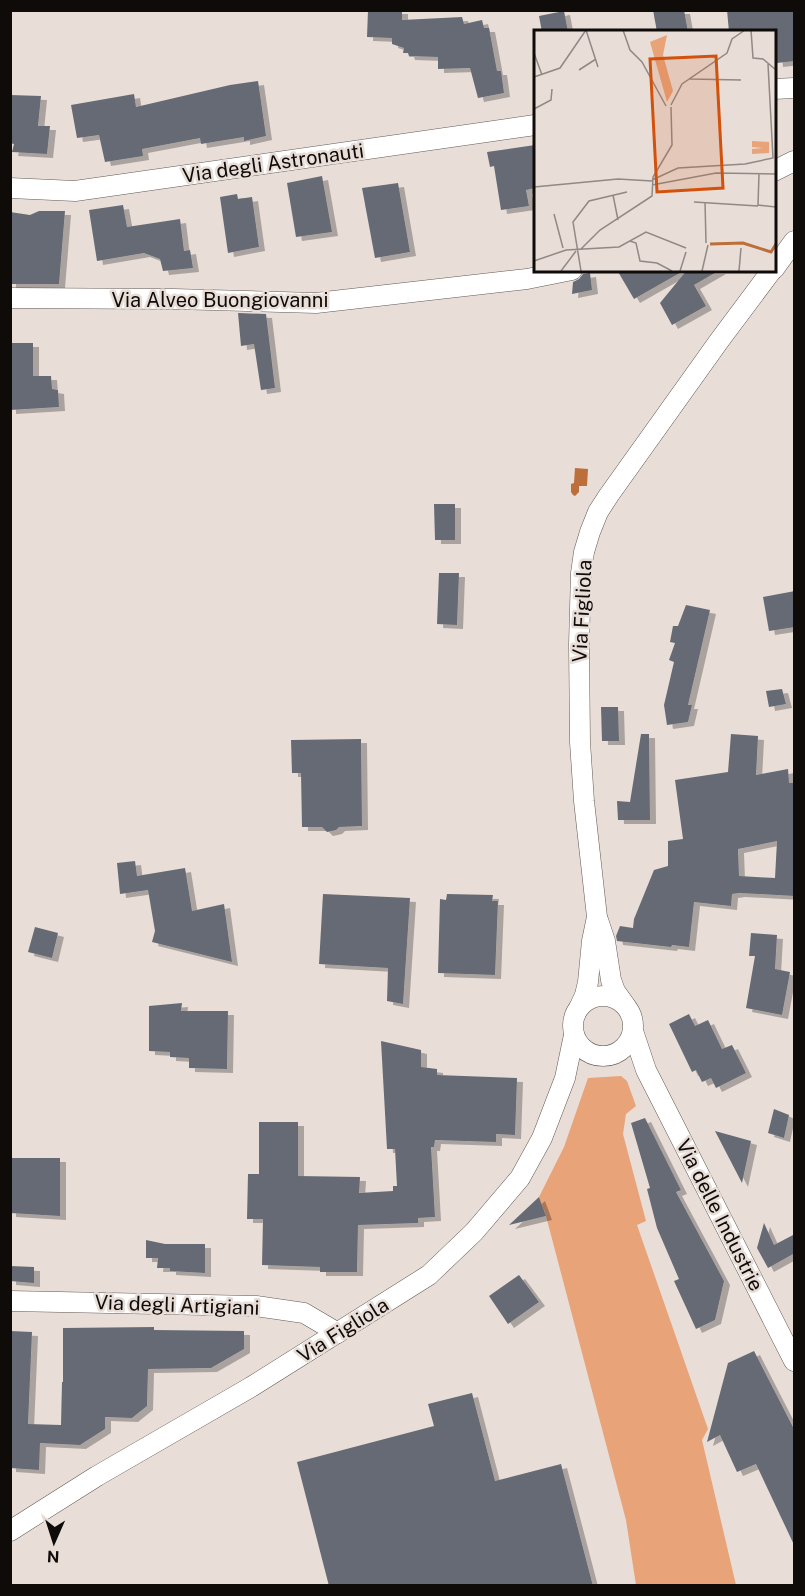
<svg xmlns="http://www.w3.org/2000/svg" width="805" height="1596" font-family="'Public Sans',sans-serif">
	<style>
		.green { fill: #e8a378 }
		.water { fill: #bc6f3b }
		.building { fill: #666b74; fill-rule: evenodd; filter: url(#shadow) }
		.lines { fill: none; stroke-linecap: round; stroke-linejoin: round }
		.street-casing { stroke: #635954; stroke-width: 21 }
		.street { stroke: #fff; stroke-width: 20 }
		.labels { text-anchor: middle; stroke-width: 5; stroke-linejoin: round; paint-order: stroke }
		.street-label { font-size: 20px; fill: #0e0b09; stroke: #e8ddd7 }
		.inset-river { fill: none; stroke: #bc6f3b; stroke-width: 3 }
		.inset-road { fill: none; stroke: #918985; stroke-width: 1.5 }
		.view { fill: #d2510c; fill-opacity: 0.15; stroke: #d2510c; stroke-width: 3 }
		.inset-edge { fill: none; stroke: #0e0b09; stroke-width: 3 }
	</style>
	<defs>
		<filter id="shadow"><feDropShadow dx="6" dy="4" stdDeviation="0" flood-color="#0004"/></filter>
	</defs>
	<rect width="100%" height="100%" fill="#e8ddd7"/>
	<polygon class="green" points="621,1076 627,1081 636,1106 626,1114 623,1134 646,1221 637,1225 708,1429 702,1440 736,1585 636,1585 626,1520 546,1216 539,1197 564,1147 588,1078"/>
	<polygon class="water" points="575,468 588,469 587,486 579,486 579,492 575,496 573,495 571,492 571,484 574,483"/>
	<g class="building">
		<polygon points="368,10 402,10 402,20 462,17 464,24 482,20 484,28 489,28 497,71 501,71 504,93 478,98 470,68 438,69 438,57 409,56 408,53 403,53 404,48 392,44 392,38 367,37"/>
		<polygon points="653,10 684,10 688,32 657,32"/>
		<polygon points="727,10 795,10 795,61 777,63 774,32 729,32"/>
		<polygon points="564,11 568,32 542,32 539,16"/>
		<polygon points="258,81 266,136 244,141 244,137 201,144 200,138 142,149 143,156 105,162 99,135 77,138 71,105 134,94 136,107 230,85"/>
		<polygon points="10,95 41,96 38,126 50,126 47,154 12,152 14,144 10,143"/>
		<polygon points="535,145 535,188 526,190 529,206 501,210 494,166 490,167 487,152"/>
		<polygon points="322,176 332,232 296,237 287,183"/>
		<polygon points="398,183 410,252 375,258 362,188"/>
		<polygon points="237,194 238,199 252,197 259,247 228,253 220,197"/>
		<polygon points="123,205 127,227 180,219 184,251 190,250 193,268 163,271 160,259 144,253 97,261 89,210"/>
		<polygon points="39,211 65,211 59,284 10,284 10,212 30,215"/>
		<polygon points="617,270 685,270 634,299"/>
		<polygon points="687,270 720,270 694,285 706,306 672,325 660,303"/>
		<polygon points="590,273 592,290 572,294 573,282 579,279 583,274"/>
		<polygon points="238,313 266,314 275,388 261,390 254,344 241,346"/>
		<polygon points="10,343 33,343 33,376 51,376 52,389 58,390 59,407 10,410"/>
		<polygon points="434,504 455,504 455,540 435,540"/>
		<polygon points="439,573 459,573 457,625 437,624"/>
		<polygon points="795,591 795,627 769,631 763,597"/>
		<polygon points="686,605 710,610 688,705 692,705 688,722 667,725 664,705 674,662 669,660 675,643 670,642 673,626 678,626"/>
		<polygon points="782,689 786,704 769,707 766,691"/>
		<polygon points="601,707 618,707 619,741 602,741"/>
		<polygon points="641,734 649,734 650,820 618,820 617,801 630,802"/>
		<path d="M731 734 758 736 756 775 788 769 789 783H795V896L739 893 732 894 731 906 694 902 689 947 672 945 671 947 617 941 616 936 620 926 633 928 634 919 654 870 668 866V841L683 839 675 780 728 772ZM777 841 775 878 739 876 738 849Z"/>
		<polygon points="361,739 362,826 339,827 336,830 327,832 322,827 302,827 301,773 292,773 291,740"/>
		<polygon points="135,861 137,876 185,868 192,911 224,904 232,962 152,942 155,931 148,890 120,894 117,863"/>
		<polygon points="323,894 410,898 403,1004 387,1001 388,968 319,964"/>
		<polygon points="447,894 493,895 492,901 498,901 495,975 438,973 440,899 446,900"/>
		<polygon points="35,927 58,933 52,958 28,952"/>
		<polygon points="751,933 777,935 775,969 790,972 782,1015 746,1008 755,956 749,956"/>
		<polygon points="182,1003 181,1011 228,1011 227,1069 189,1068 189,1058 170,1057 170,1052 149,1051 149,1006"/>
		<polygon points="689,1014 695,1026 708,1020 722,1049 732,1045 746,1073 716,1088 711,1078 702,1082 696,1070 692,1072 669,1024"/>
		<polygon points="381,1041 421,1050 421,1067 437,1069 437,1075 517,1078 515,1135 496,1134 496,1142 435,1140 434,1147 431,1147 435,1217 418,1218 418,1223 358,1225 357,1272 320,1272 320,1267 262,1265 263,1219 247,1219 248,1174 259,1174 259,1122 298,1122 298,1176 360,1177 359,1193 393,1191 393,1186 397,1186 395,1149 387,1149"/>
		<polygon points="774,1109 789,1115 784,1138 768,1133"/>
		<polygon points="645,1118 681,1190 676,1192 724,1281 715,1320 696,1329 674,1281 679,1279 657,1228 647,1189 650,1188 631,1123"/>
		<polygon points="715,1131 751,1141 742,1183"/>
		<polygon points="10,1158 60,1158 60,1216 10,1213"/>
		<polygon points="539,1197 546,1216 509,1225"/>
		<polygon points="764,1223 774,1245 795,1234 795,1253 768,1268 757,1248"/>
		<polygon points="146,1240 165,1244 205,1244 205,1273 170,1271 170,1268 157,1268 158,1258 146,1258"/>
		<polygon points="10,1266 34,1267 34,1283 10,1281"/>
		<polygon points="519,1275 539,1302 508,1324 489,1296"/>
		<polygon points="154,1327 154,1330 244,1331 244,1349 211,1368 148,1369 147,1406 132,1418 105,1417 105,1429 80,1445 40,1443 39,1470 10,1468 10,1331 32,1332 28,1424 61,1425 62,1382 63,1382 63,1328"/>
		<polygon points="754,1351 795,1431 795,1547 756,1464 737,1472 720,1435 707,1442 728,1363"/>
		<polygon points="472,1393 495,1481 561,1464 593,1586 329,1586 297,1462 434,1426 428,1404"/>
	</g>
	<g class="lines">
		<defs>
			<g id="street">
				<polyline points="774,89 794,88"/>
				<polyline points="774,171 794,161"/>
				<polyline points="10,188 75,191 535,125"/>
				<polyline points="774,269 794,241"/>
				<polyline points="10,298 174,299 316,303 527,279 572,270"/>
				<polyline points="598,920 605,941 611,980 615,991 625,1005"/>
				<circle cx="603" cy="1026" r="30"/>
				<polyline points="580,1006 585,995 588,982 592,941 597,917 584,801 580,742 579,644 581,573 584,552 590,532 598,512 609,495 719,341 772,270"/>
				<polyline points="633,1031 646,1070 794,1361"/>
				<polyline points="10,1301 256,1306 304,1313 338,1333"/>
				<polyline points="10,1531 97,1476 251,1387 429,1275 474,1232 520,1178 542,1138 565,1078 574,1035"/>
			</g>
		</defs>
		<use href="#street" class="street-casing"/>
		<use href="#street" class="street"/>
	</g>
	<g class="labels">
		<g class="street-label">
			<text transform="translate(273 163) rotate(-8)" y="7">Via degli Astronauti</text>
			<text x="220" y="307">Via Alveo Buongiovanni</text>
			<text transform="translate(582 611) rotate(-87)" y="7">Via Figliola</text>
			<text transform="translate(720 1215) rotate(63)" y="7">Via delle Industrie</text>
			<text transform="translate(177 1305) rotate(2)" y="7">Via degli Artigiani</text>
			<text transform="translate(343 1330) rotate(-32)" y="7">Via Figliola</text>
		</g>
	</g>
	<g transform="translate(534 30)">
		<rect width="242" height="242" fill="#e8ddd7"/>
		<path d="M133 5 129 25 139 61 133 72 116 12ZM218 111 235 112V123L218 124V119L229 118 218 117Z" fill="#e8a378"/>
		<path class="inset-river" d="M176 214 209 213 237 222 242 214"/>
		<path class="inset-road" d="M52 0 64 37M89 0 96 20 108 32 132 76M217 0 219 28 229 29 242 40M0 23 8 45M45 40 62 29M0 47 26 38 52 0M156 49 207 50M137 75 148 54 193 23 198 9 211 0M0 79 17 70 18 59M225 144 224 175 242 177M118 150 144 138 211 134 239 128 234 34M118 155 182 143 242 144M0 157 84 149 118 151M79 165 84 190M160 172 224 176M171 172 172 213M20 184 29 218M96 211 102 213 106 231 123 233 138 241M47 219 66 200 118 166 119 147 138 115 137 77M0 231 32 220 85 217 112 202 152 218M27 241 42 221M47 241 39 192 55 171 93 162M146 241 152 222M168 241 174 215M205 241 207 218"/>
		<path class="view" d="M182 26 189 158 123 162 116 29Z"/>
		<rect width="242" height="242" class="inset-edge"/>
	</g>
	<rect width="805" height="1596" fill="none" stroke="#0e0b09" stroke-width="24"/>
	<g transform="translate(54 1542) rotate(183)" stroke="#e8ddd7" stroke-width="4.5" paint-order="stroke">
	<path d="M0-4.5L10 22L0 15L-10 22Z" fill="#0e0b09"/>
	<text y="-9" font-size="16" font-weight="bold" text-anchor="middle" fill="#0e0b09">N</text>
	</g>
</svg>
